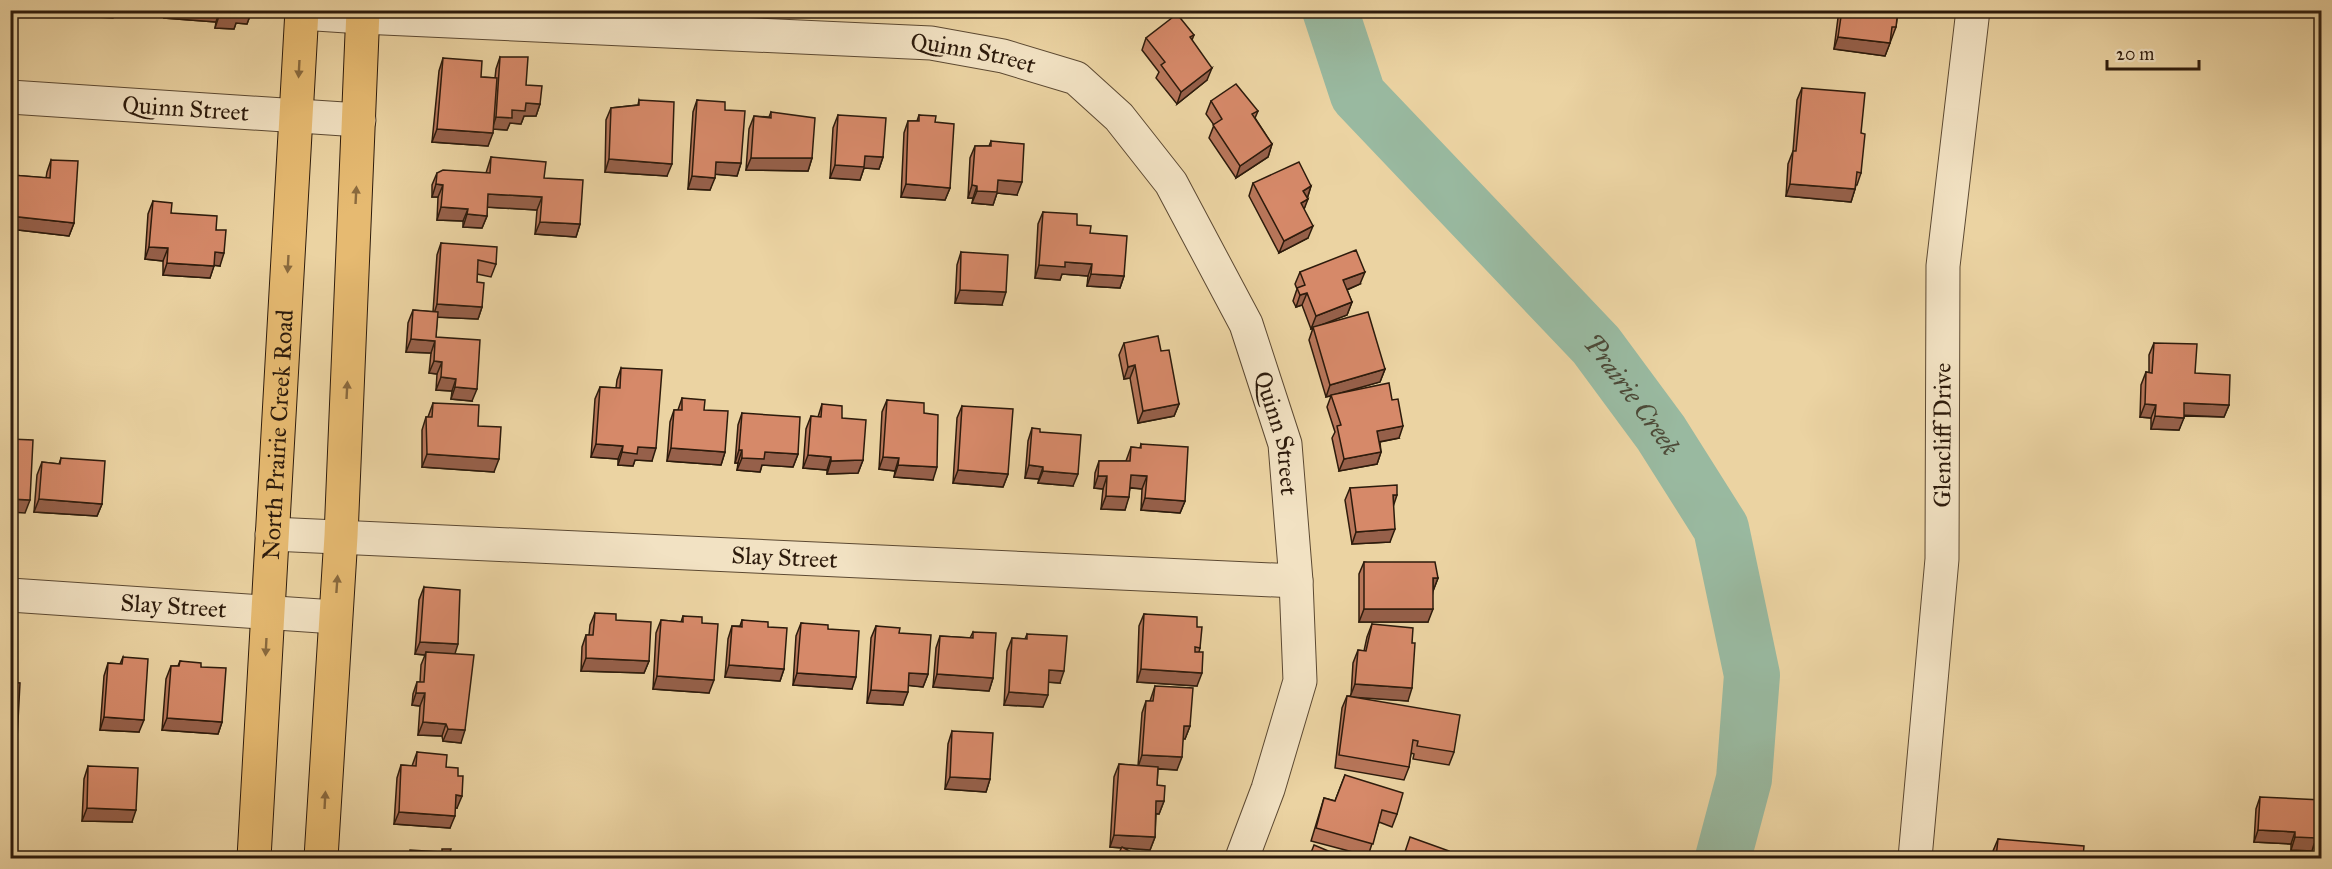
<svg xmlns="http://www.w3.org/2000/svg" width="2332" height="869" font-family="'IM FELL Great Primer',serif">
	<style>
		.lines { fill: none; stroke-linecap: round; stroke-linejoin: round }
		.river { stroke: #99b9a0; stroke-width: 56 }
		.minor-casing { stroke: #5c4932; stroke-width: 35 }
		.major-casing { stroke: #2d1b0c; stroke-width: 35 }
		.minor { stroke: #f2e2c3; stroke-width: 33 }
		.major { stroke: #e6ba71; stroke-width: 33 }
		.wall { fill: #b8765a; stroke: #2d1b0c; stroke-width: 1.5 }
		.shaded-wall { fill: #96604a; stroke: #2d1b0c; stroke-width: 1.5 }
		.building { fill: #d68969; stroke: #2d1b0c; stroke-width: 1.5 }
		.oneway { fill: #8a6a3e }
		.labels { text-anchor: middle; stroke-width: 6; stroke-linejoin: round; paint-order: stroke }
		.street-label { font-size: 24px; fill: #2d1b0c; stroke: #f2e2c3 }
		.water-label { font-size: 26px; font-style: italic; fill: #4d4a38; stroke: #f2e2c3 }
	</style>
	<rect width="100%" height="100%" fill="#ebd3a2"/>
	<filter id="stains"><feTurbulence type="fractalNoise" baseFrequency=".00333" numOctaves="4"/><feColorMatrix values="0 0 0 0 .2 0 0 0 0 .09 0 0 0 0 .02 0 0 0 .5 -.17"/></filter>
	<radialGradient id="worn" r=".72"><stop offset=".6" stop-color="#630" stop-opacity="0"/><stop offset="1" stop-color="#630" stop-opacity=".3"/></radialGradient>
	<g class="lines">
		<path class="river" id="s1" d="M1330 10 1358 95 1596 345 1661 433 1721 528 1752 675 1744 779 1723 858"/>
		<defs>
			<g id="minor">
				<path id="s2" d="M301 13 362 17 931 43 1003 56 1076 78 1119 117 1171 183 1246 324 1285 444 1296 581 1300 681 1268 789 1242 858"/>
				<path id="s3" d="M10 97 359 120"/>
				<path id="s4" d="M272 534 1296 581"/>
				<path id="s5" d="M10 595 335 617"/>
				<path id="s6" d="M1915 858 1942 559 1943 266 1973 10"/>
			</g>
			<g id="major">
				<path id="s7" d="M254 858 302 10"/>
				<polyline points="321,858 341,536 363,10"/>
			</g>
		</defs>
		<use href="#minor" class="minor-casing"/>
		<use href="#major" class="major-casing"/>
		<use href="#minor" class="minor"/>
		<use href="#major" class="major"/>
	</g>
	<g class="wall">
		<polygon points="164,10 252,10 247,24 236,23 234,29 215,28 216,22 164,18"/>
		<polygon points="1839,10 1898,10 1896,27 1885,56 1834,49"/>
		<polygon points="1194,35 1192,40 1207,80 1177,104 1156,78 1159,72 1142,50 1146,38"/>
		<polygon points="500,57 526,85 540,104 536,116 524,116 521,124 510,123 507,130 493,129 488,146 432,142 439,71 443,58 481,77 495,78 496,69"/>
		<polygon points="1802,88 1861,133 1861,173 1857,185 1856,185 1855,189 1851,202 1786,196 1788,164 1793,151 1797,100"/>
		<polygon points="639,100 667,176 605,172 606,120 611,108 638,105"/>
		<polygon points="697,100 725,110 741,163 737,176 715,174 710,190 688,189 693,112"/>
		<polygon points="1211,101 1258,111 1255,118 1272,144 1268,157 1236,178 1209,138 1214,125 1206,114"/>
		<polygon points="771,112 812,158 808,171 746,170 749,129 754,116 769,117"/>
		<polygon points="838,115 883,157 879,169 864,168 860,180 830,178 833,128"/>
		<polygon points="919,115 935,122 950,188 945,200 901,197 904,133 908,121 917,121"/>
		<polygon points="991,141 1017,195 997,193 993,205 972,203 973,198 968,198 970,158 975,146 989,146"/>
		<polygon points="491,157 544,178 580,224 576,237 535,234 537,210 487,207 487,216 482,228 463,227 463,221 437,220 438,197 432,197 432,185 437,173 486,173"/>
		<polygon points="51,160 74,223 69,236 10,229 10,178 12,175 46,178 47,172"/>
		<polygon points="1253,183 1311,186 1304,209 1308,238 1279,253 1249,196"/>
		<polygon points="153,201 171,213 216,230 220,266 214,265 210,278 163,275 163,261 145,259 148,214"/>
		<polygon points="1043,212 1077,225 1090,233 1124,276 1120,288 1087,286 1088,276 1062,274 1060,280 1035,278 1038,224"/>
		<polygon points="441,243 496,264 491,277 477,274 477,282 482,307 478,319 437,317 436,337 472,401 451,399 452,391 436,390 437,374 429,373 431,353 406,352 408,323 413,310 433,312 437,255"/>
		<polygon points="961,252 1002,305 955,303 957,265"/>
		<polygon points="1300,272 1360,284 1347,290 1352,302 1347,315 1320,325 1385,369 1380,382 1344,392 1399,438 1380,442 1381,452 1377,464 1339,471 1332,438 1335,432 1327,407 1331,396 1326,397 1309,340 1313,328 1311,329 1302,305 1296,307 1293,301 1297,289 1295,284"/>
		<polygon points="1124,343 1161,351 1179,404 1174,416 1138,423 1130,378 1124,379 1119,355"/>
		<polygon points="2154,343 2195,373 2229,405 2224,417 2184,416 2179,430 2151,429 2151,418 2140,417 2141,385 2146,372 2149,373 2149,355"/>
		<polygon points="621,368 652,461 635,460 633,466 618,465 618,459 591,457 595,399 600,387 616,388 617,380"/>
		<polygon points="682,398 704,410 725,452 721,465 667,461 670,422 674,410 678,410"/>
		<polygon points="887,400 924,413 933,480 894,477 895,471 879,469 882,412"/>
		<polygon points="433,403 478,426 494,472 422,467 422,430 426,417 428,417"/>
		<polygon points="822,404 842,418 863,460 858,473 827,474 827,470 803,468 806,429 811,416 818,417"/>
		<polygon points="962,406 1008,474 1003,487 953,483 957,418"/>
		<polygon points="742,413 798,454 793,467 762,465 760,472 737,470 738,463 735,463 738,425"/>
		<polygon points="1032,428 1040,432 1073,486 1038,483 1039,479 1025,478 1028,441"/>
		<polygon points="1141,444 1185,501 1180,513 1141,510 1142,489 1130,488 1125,510 1101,509 1103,489 1094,488 1095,473 1099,461 1126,461 1131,447 1140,448"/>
		<polygon points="61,458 102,504 97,516 34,512 37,475 42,462 59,464"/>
		<polygon points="1350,488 1393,506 1390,542 1352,544 1345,500"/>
		<polygon points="1364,562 1438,578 1433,591 1428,622 1359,622 1359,574"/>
		<polygon points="424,587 455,654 461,743 443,741 442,736 418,735 420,706 412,705 413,694 417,682 420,682 421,665 425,655 415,654 419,600"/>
		<polygon points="595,613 649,661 644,673 581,671 582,647 586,635 589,635 590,625"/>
		<polygon points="1144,614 1197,627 1200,648 1199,652 1197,686 1137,682 1139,626"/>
		<polygon points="683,616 702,623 709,693 653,689 656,633 661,620 681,622"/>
		<polygon points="742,620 768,627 784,669 780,681 725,677 728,639 732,626 740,626"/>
		<polygon points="801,623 828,629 852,689 793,685 796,636"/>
		<polygon points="1372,624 1408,701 1356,697 1454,752 1449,765 1413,759 1414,754 1411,753 1409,767 1404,780 1335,768 1342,708 1347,696 1351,696 1353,663 1358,650 1364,651 1367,637"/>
		<polygon points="876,626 899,633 928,674 923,687 908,685 903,705 867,703 871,638"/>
		<polygon points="973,632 993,678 989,691 933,687 936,648 940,636 970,638"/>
		<polygon points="1027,634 1060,683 1048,682 1043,707 1004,705 1007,651 1012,638 1025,639"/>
		<polygon points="123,657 139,732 100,730 104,676 108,663 120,664"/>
		<polygon points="180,661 201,667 222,722 218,734 162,730 166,679 171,666 178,666"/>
		<polygon points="1155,686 1190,726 1185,739 1183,738 1177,770 1158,769 1157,785 1164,801 1159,814 1156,814 1155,837 1150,850 1110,847 1114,777 1119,764 1138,766 1142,713 1146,701 1150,701"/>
		<polygon points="952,731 990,779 986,792 945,789 948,744"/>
		<polygon points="417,752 446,767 457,808 455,808 450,828 394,824 397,778 401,765 412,766"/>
		<polygon points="88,766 132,822 82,821 84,779"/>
		<polygon points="1345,775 1397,814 1392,827 1379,822 1368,856 1311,841 1324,798 1335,801"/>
		<polygon points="2260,797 2314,844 2312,851 2291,850 2291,844 2254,842 2256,809"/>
		<polygon points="1998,839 2083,858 1993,858 1993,851"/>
	</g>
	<g class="shaded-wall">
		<polygon points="10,10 43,10 42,14 10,12"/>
		<polygon points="65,10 116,10 113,18 64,15"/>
		<polygon points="167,10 220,10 216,22 164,18"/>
		<polygon points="221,10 252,10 247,24 236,23 234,29 215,28"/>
		<polygon points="1838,37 1890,43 1885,56 1834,49"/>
		<polygon points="1212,68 1207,80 1177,104 1181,92"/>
		<polygon points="526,103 540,104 536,116 524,116 521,124 510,123 507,130 492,129 496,117"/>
		<polygon points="437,129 493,133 488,146 432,142"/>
		<polygon points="1272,144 1268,157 1236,178 1240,166"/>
		<polygon points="865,156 883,157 879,169 864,168 860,180 830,178 835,165"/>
		<polygon points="751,158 812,158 808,171 746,170"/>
		<polygon points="609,159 672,164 667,176 605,172"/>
		<polygon points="716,162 741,163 737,176 712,174"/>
		<polygon points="692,176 715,178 710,190 688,189"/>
		<polygon points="998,180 1022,182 1017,195 997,193 993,205 972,203 977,191"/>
		<polygon points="436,184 443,185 438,197 432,197"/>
		<polygon points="906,184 950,188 945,200 901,197"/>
		<polygon points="1790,184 1855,189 1851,202 1786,196"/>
		<polygon points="972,185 977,186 973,198 968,198"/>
		<polygon points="1311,186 1307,199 1303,191"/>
		<polygon points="488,194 542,197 537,210 484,207"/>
		<polygon points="1308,199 1303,212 1301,203"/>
		<polygon points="441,207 468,209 463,221 437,220"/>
		<polygon points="467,214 487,216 482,228 463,227"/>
		<polygon points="10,216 74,223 69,236 10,229"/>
		<polygon points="540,222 580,224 576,237 535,234"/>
		<polygon points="1313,226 1308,238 1279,253 1284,241"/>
		<polygon points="149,247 168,248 163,261 145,259"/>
		<polygon points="215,252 224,253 220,266 211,265"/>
		<polygon points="1065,262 1092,264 1088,276 1062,274 1060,280 1035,278 1039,265"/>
		<polygon points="167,263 214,266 210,278 163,275"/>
		<polygon points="1365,272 1360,284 1339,293 1343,280"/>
		<polygon points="1091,274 1124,276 1120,288 1087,286"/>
		<polygon points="960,290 1006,292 1002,305 955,303"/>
		<polygon points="1307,293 1302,305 1296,307 1300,295"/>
		<polygon points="1352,302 1347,315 1311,329 1316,316"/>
		<polygon points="437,304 482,307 478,319 433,317"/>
		<polygon points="411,339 435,341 431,353 406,352"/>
		<polygon points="434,361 442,362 437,374 429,373"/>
		<polygon points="1135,365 1130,378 1124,379 1128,367"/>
		<polygon points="1385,369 1380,382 1326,397 1330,385"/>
		<polygon points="441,377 456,379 452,391 436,390"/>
		<polygon points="455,387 477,389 472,401 451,399"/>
		<polygon points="2184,403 2229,405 2224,417 2180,415"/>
		<polygon points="1179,404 1174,416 1138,423 1143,411"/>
		<polygon points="2145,404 2156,405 2151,418 2140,417"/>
		<polygon points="2155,416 2184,418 2179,430 2151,429"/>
		<polygon points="1403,426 1399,438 1373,443 1377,431"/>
		<polygon points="596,444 623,446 618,459 591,457"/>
		<polygon points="638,447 656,448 652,461 635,460 633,466 618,465 622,452"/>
		<polygon points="671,448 725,452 721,465 667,461"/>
		<polygon points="739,450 742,450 738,463 735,463"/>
		<polygon points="765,452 798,454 793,467 762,465 760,472 737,470 742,458"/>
		<polygon points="1381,452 1377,464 1339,471 1344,459"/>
		<polygon points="427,454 499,459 494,472 422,467"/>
		<polygon points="808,455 831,457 827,470 803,468"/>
		<polygon points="883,457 899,458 895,471 879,469"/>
		<polygon points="863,460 858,473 827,474 831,461"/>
		<polygon points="898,465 937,467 933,480 894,477"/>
		<polygon points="1029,465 1043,467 1039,479 1025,478"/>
		<polygon points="958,470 1008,474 1003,487 953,483"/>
		<polygon points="1043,471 1078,474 1073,486 1038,483"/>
		<polygon points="1131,475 1147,476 1142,489 1126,487"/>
		<polygon points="1098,476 1107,476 1103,489 1094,488"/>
		<polygon points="1393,495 1397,495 1393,507"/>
		<polygon points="1106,496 1129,497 1125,510 1101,509"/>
		<polygon points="1145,498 1185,501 1180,513 1141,510"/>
		<polygon points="10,499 30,500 25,513 10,512"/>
		<polygon points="39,499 102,504 97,516 34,512"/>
		<polygon points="1395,529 1390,542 1352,544 1356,532"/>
		<polygon points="1433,578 1438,578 1433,591"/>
		<polygon points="1364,609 1433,609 1428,622 1359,622"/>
		<polygon points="420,642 458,644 454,657 426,652 425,655 415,654"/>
		<polygon points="586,658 649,661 644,673 581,671"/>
		<polygon points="729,665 784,669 780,681 725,677"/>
		<polygon points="1141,669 1202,673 1197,686 1137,682"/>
		<polygon points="1049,670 1064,671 1060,683 1045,682"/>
		<polygon points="797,673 856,677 852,689 793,685"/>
		<polygon points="909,673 928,674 923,687 904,685"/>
		<polygon points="937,674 993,678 989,691 933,687"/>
		<polygon points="657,676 714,680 709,693 653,689"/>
		<polygon points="1355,684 1412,688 1408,701 1350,697"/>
		<polygon points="871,690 908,692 903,705 867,703"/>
		<polygon points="1009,692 1048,695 1043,707 1004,705"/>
		<polygon points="416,693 425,693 420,706 412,705"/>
		<polygon points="104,717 144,720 139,732 100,730"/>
		<polygon points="167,718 222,722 218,734 162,730"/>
		<polygon points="423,722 446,724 442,736 418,735"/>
		<polygon points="1184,726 1190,726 1185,739 1179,738"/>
		<polygon points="448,729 465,730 461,743 443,741"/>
		<polygon points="1142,755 1182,757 1177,770 1138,767"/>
		<polygon points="10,758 16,758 11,771 10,770"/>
		<polygon points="950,777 990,779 986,792 945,789"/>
		<polygon points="456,795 462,796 457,808 452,808"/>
		<polygon points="1156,801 1164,801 1159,814 1152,813"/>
		<polygon points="87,808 136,810 132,822 82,821"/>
		<polygon points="399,812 455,816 450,828 394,824"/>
		<polygon points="2258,830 2295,832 2291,844 2254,842"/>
		<polygon points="2316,832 2322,832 2322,845 2314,844 2312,851 2291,850 2295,837"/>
		<polygon points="1114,835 1155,837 1150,850 1110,847"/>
	</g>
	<g class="building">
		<polygon points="1842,10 1898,10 1896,27 1892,27 1890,43 1838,37"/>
		<polygon points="1177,14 1194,35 1190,37 1212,68 1181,92 1161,65 1165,62 1146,38"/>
		<polygon points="500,57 528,57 526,85 542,86 540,104 526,103 525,111 512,110 512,118 496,117"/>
		<polygon points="443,58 482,61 481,77 497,78 493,133 437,129"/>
		<polygon points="1236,84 1258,111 1252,114 1272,144 1240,166 1213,125 1222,119 1211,101"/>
		<polygon points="1802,88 1865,93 1861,133 1865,134 1861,173 1857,172 1855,189 1790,184 1793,151 1796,151"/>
		<polygon points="639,100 674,102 672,164 609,159 611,108 639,105"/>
		<polygon points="697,100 725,102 725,110 745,111 741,163 716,162 715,178 692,176"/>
		<polygon points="771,112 815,118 812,158 751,158 754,116 771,118"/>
		<polygon points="838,115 886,118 883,157 865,156 864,167 835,165"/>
		<polygon points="919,115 936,116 935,122 954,124 950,188 906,184 908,121 919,121"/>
		<polygon points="991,141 1024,144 1022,182 998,180 997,192 977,191 977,186 972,185 975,146 991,146"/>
		<polygon points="491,157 546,162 544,178 583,180 580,224 540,222 542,197 488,194 487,216 467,214 468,209 441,207 443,185 436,184 437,173 443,170 490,173"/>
		<polygon points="51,160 78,161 74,223 10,216 12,175 50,178"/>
		<polygon points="1299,162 1311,186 1303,191 1308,199 1301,203 1313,226 1284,241 1253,183"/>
		<polygon points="153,201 172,203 171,213 217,216 216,230 226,230 224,253 215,252 214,266 167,263 168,248 149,247"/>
		<polygon points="1043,212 1077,214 1077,225 1091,226 1090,233 1127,236 1124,276 1091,274 1092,264 1065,262 1065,267 1039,265"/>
		<polygon points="441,243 497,247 496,264 478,260 477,282 484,283 482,307 437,304"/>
		<polygon points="1356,250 1365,272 1343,280 1352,302 1316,316 1307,293 1300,295 1297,288 1305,285 1300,272"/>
		<polygon points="961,252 1008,255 1006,292 960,290"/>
		<polygon points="413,310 438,312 436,337 480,340 477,389 455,387 456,379 441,377 442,362 434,361 435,341 411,339"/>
		<polygon points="1368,312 1385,369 1330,385 1313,327"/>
		<polygon points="1158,336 1161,351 1169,350 1179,404 1143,411 1135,365 1128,367 1124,343"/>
		<polygon points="2154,343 2197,344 2195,373 2230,375 2229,405 2184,403 2184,418 2155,416 2156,405 2145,404 2146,372 2152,373"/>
		<polygon points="621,368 662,370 656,448 638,447 637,454 622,452 623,446 596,444 600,387 620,388"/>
		<polygon points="1389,383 1392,400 1398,399 1403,426 1377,431 1381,452 1344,459 1337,426 1341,425 1331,395"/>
		<polygon points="682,398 705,400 704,410 728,411 725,452 671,448 674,410 682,410"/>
		<polygon points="887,400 924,403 924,413 938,415 937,467 898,465 899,458 883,457"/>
		<polygon points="433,403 479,405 478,426 501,427 499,459 427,454 426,417 432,417"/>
		<polygon points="822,404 842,406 842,418 866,420 863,460 831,461 831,457 808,455 811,416 821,417"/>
		<polygon points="962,406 1013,409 1008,474 958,470"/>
		<polygon points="742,413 800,417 798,454 765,452 764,459 742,458 742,450 739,450"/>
		<polygon points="1032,428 1040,429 1040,432 1081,435 1078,474 1043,471 1043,467 1029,465"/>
		<polygon points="10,439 33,440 30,500 10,499"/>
		<polygon points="1141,444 1188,447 1185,501 1145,498 1147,476 1131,475 1129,497 1106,496 1107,476 1098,476 1099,461 1130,461 1131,447 1141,448"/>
		<polygon points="61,458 105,461 102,504 39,499 42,462 60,464"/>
		<polygon points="1397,485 1397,495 1393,495 1395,529 1356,532 1350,488"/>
		<polygon points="1364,562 1435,562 1438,578 1433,578 1433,609 1364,609"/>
		<polygon points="424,587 460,590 458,644 420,642"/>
		<polygon points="595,613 616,614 616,620 651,622 649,661 586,658 586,635 593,635"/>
		<polygon points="1144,614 1197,617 1197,627 1202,627 1200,648 1195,647 1195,652 1203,652 1202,673 1141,669"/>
		<polygon points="683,616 702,617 702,623 718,624 714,680 657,676 661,620 683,622"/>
		<polygon points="742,620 768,622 768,627 787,628 784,669 729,665 732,626 742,627"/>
		<polygon points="801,623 828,625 828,629 859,631 856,677 797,673"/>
		<polygon points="1372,624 1413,628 1412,643 1415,643 1412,688 1355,684 1358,650 1366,651"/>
		<polygon points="876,626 900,628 899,633 931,635 928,674 909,673 908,692 871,690"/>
		<polygon points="973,632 996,633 993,678 937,674 940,636 973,638"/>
		<polygon points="1027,634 1067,636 1064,671 1049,670 1048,695 1009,692 1012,638 1027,639"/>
		<polygon points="426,652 474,655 465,730 448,729 446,724 423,722 425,693 416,693 417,682 424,682"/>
		<polygon points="123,657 148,659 144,720 104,717 108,663 122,664"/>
		<polygon points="180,661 201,663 201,667 226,668 222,722 167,718 171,666 179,666"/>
		<polygon points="10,682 20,683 16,758 10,758"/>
		<polygon points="1155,686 1193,688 1190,726 1184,726 1182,757 1142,755 1146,701 1153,701"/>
		<polygon points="1347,696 1460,715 1454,752 1417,746 1418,741 1413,740 1409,767 1339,755"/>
		<polygon points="952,731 993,733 990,779 950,777"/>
		<polygon points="417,752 447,755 446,767 458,768 458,776 463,776 462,796 456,795 455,816 399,812 401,765 416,766"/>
		<polygon points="1119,764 1158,767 1157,785 1165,786 1164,801 1156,801 1155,837 1114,835"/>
		<polygon points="88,766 138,768 136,810 87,808"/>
		<polygon points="1345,775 1403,793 1397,814 1382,810 1373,844 1316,828 1324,798 1335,801"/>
		<polygon points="2260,797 2322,800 2322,832 2316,832 2316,838 2295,837 2295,832 2258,830"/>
		<polygon points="1410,837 1449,851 1447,858 1450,858 1403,858"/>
		<polygon points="1998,839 2084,846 2083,858 1996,858"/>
		<polygon points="1314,845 1345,858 1309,858"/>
		<polygon points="1122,847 1142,858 1116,858"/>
		<polygon points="442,849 451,849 450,852 456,853 455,858 409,858 410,850 442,852"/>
	</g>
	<defs><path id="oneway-solid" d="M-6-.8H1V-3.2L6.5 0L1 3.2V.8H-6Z" transform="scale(1.5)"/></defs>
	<g class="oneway">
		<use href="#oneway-solid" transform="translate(299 69) rotate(93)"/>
		<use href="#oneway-solid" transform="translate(356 195) rotate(-87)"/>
		<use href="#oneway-solid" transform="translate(288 264) rotate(93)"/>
		<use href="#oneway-solid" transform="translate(347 390) rotate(-87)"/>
		<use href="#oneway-solid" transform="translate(337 584) rotate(-86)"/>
		<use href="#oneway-solid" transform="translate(266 647) rotate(93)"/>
		<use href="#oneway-solid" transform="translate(325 800) rotate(-87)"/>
	</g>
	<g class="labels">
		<g class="street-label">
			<text dy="8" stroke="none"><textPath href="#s2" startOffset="674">Quinn Street</textPath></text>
			<text dy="8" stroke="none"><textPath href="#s3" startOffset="176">Quinn Street</textPath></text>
			<text dy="8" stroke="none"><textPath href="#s2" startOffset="1196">Quinn Street</textPath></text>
			<text dy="8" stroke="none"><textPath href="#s6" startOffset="424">Glencliff Drive</textPath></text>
			<text dy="8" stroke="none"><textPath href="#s7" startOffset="424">North Prairie Creek Road</textPath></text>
			<text dy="8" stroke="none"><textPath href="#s4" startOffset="513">Slay Street</textPath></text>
			<text dy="8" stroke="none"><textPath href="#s5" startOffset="164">Slay Street</textPath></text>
		</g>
		<g class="water-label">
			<text dy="9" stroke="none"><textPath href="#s1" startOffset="496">Prairie Creek</textPath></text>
		</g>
	</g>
	<rect width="2332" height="869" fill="none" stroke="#ebd3a2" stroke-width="36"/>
	<rect x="12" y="12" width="2308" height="845" fill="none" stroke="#2d1b0c" stroke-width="3"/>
	<rect x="18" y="18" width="2296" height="833" fill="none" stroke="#2d1b0c" stroke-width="1.5"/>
	<path d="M2107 60v9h92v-9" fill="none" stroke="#2d1b0c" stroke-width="3"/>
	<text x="2116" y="60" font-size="18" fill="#2d1b0c" stroke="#f2e2c3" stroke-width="4.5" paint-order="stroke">20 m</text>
	<rect width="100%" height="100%" filter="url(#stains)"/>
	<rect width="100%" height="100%" fill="url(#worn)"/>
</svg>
